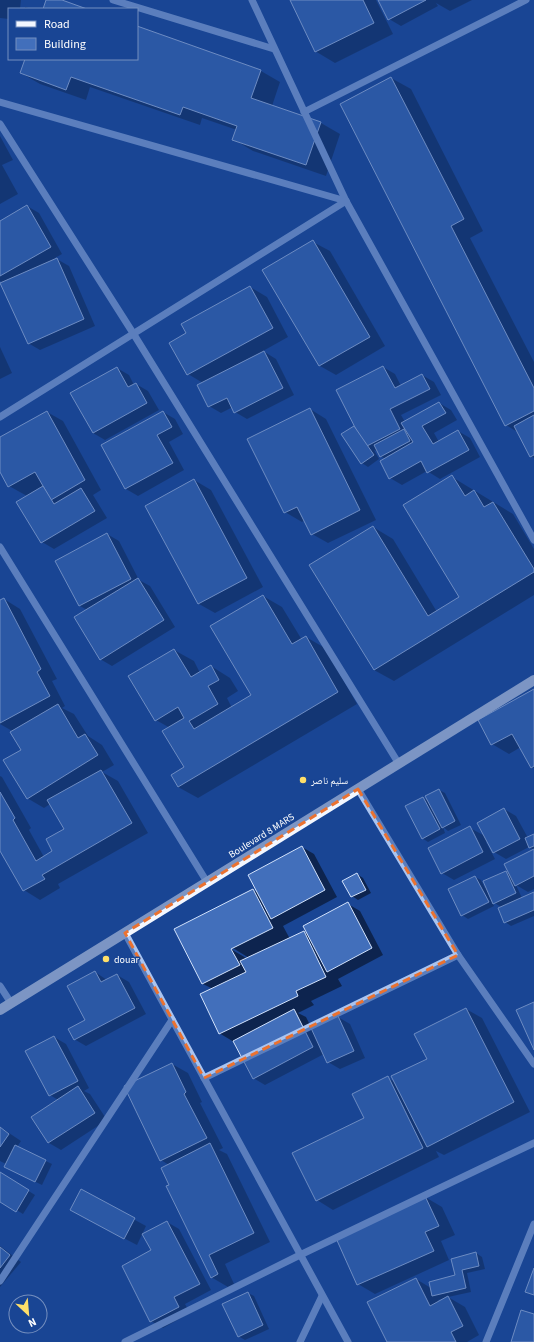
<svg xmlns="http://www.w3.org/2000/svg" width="534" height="1342" font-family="'Source Sans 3','Noto Naskh Arabic',sans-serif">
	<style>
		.shadow { fill: #0007; fill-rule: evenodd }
		.building { fill: #426fbb; stroke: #d1e1fb }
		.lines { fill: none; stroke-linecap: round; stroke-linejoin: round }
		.minor { stroke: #aac4f0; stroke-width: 7 }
		.major { stroke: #f3f7ff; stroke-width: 10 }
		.marked { fill: none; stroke: #eb7230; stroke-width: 3; stroke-dasharray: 8 5; stroke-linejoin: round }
		.poi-dot { fill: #ffdf69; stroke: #194594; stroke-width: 1.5 }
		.labels { text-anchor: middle; stroke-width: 3; stroke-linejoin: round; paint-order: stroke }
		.poi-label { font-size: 10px; fill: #fff; stroke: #194594; text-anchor: start }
		.street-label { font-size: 10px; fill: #fff; stroke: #194594 }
	</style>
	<rect width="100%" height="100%" fill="#194594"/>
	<g class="shadow">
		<polygon points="0,0 21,0 20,9 9,9 9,19 0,18 0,22"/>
		<polygon points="291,0 376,0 393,34 335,63 315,51"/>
		<polygon points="379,0 472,0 450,11 436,3 438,6 401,26 389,19"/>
		<polygon points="25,7 32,9 25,9"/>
		<polygon points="137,27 261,71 280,82 272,106 321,123 340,134 326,176 253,151 233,139 237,130 202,118 200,125 90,87 86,100 40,84 21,73 25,59 137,59"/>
		<polygon points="391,78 411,89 483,231 470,238 534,362 534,458 531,456 519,433 506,425"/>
		<polygon points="0,136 13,160 2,165 18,194 0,204"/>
		<polygon points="27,206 39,213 62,254 55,258 69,266 95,326 40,350 28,343 3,283 0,281 0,222"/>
		<polygon points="313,242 330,251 385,346 336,375 320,366 264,270"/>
		<polygon points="250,287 267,297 288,337 263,351 276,359 294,395 247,419 235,412 233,407 221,413 209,406 203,383 188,374"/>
		<polygon points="0,347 12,373 0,379"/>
		<polygon points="383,367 395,374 401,386 422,375 434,382 441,395 401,415 405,422 439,403 451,410 457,420 434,433 439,442 458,431 470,438 480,457 440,479 427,471 402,485 390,478 385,459 381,456 379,452 374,450 379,459 368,467 362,463 354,427 357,429"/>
		<polygon points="117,368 129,375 134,385 136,384 148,391 159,410 105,440 93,433"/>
		<polygon points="310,409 326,419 376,520 328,543 312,534 305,520 302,522 285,512"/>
		<polygon points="47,412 63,421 101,490 93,495 107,518 54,549 42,542 27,496 9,486 0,470 0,438"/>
		<polygon points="163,412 175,419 183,434 169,442 184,470 138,496 126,489"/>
		<polygon points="452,477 513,514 534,549 534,595 394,681 374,670 373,527 393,539 437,612 461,597"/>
		<polygon points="194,480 211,490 263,587 215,613 199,604"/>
		<polygon points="107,534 119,541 139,580 150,586 175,627 112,666 100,659 87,610 80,606 56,561"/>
		<polygon points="263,596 282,607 302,640 306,637 325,648 357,704 198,798 178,787 185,768 170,728 156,720 174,650 194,661 200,673 211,666 230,678 238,691 227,698 232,708 253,695"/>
		<polygon points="4,599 20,609 57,679 52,681 65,706 62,708 74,714 88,736 102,745 114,765 102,772 118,781 148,833 58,884 60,888 40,900 24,890 0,849 0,776 2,777 31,828 29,830 44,857 54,851 65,830 50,804 44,808 27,798 22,750 14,732 0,724 0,601"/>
		<polygon points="534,690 534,768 532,767 521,747 509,754 492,744"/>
		<polygon points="439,790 445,793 461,825 448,831 443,827 445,833 428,842 422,838 423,798 430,802"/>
		<polygon points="504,809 516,816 528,838 534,835 534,850 529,847 506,859 494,852 488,842 486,842 495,859 454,880 442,873 470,828 485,836"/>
		<path d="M302 847 314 854 337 897 283 926 290 939 304 932 309 935 348 904 360 911 383 955 338 979 342 986 311 1001 314 1005 298 1013 306 1017 312 1029 338 1017 350 1024 365 1058 340 1069 328 1062 324 1054 265 1085 253 1078 234 1042 219 1033 213 989 203 984 175 930 253 890 258 893ZM228 945 249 958 248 959 227 947Z"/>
		<polygon points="534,850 534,889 528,892 516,885 522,898 534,893 534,916 511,926 505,922 501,907 493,902 494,906 468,919 462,915 475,877 481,880 485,888 506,872 511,875"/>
		<polygon points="357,874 363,878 371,893 358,900 352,896"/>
		<polygon points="95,972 107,980 117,975 129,982 146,1014 86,1046 74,1039 86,1020"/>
		<polygon points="466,1009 482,1018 530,1112 444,1155 436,1151 439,1157 333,1210 317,1200 366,1118 388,1078 395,1082 428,1059"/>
		<polygon points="54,1037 66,1044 89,1088 84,1091 90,1094 107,1120 61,1150 49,1143 32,1117 58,1100 50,1095"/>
		<polygon points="172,1064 188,1073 202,1102 200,1103 223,1148 219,1150 227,1154 270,1242 225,1264 234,1284 228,1287 211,1277 170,1185 169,1165 161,1160"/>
		<polygon points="0,1127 21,1141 17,1147 52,1164 42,1185 11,1170 6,1164 0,1161"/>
		<polygon points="0,1173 35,1195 23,1214 0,1200"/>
		<polygon points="82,1191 146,1226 137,1245 83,1217"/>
		<polygon points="425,1197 442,1207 455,1235 441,1241 449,1260 375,1294 358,1284"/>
		<polygon points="167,1222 179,1229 211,1290 185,1304 190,1313 163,1328 151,1321 152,1251"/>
		<polygon points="0,1246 21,1262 0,1287"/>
		<path d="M476 1253 482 1257 485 1269 467 1273 471 1292 448 1297 465 1307 479 1335 467 1342H388L416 1279 431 1288 456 1276ZM446 1298 439 1302 438 1300Z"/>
		<polygon points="248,1293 254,1296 269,1329 245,1340 238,1336"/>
	</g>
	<g class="building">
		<polygon points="46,0 62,0 87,9 43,9"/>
		<polygon points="290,0 363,0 374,23 315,52"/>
		<polygon points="378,0 426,0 388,20"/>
		<polygon points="137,26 261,70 251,98 321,122 306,165 232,140 237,126 183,107 180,115 71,77 66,90 20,73 25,59 137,59"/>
		<polygon points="391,77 464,219 451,226 534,388 534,411 505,426 340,104"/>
		<polygon points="27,205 51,247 0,276 0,221"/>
		<polygon points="313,240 370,337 319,366 262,270"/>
		<polygon points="57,258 84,319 28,344 0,283"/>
		<polygon points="250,286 273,328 187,375 169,343 186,333 181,324"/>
		<polygon points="264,351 283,388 234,413 227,398 208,407 197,385"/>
		<polygon points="383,366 395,388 422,374 430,389 390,409 400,429 365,447 336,390"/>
		<polygon points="117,367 128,387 136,383 147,403 93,433 70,393"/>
		<polygon points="439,402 446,413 422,426 433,444 458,430 469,450 427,473 421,461 389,479 380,461 413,442 401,423"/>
		<polygon points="310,408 360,510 311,535 297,507 284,513 247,439"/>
		<polygon points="47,411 85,480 51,500 35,472 8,487 0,472 0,437"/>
		<polygon points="163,411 172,427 157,435 173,463 125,489 101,445"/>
		<polygon points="534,415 534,455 530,457 514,426"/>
		<polygon points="354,426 374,455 361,464 341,434"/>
		<polygon points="404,429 410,441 380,457 374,445"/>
		<polygon points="452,475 465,496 474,490 484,507 493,502 534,569 534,572 374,670 309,565 373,526 428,616 459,597 403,505"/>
		<polygon points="194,479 247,578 198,604 145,506"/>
		<polygon points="43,486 54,504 81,488 95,511 41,543 16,502"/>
		<polygon points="107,533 131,579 79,606 55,561"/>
		<polygon points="138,578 164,620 100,660 74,617"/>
		<polygon points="263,595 292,644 306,636 338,692 178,787 171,775 184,767 162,731 184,718 178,707 155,721 128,676 174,649 191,677 211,665 219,680 208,686 218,704 189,721 194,729 251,695 210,626"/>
		<polygon points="4,598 41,669 37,672 50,696 0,723 0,600"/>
		<polygon points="534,689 534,766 531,768 512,734 491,745 478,720"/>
		<polygon points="58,704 78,738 85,734 98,755 27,799 3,760 21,750 10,732"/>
		<polygon points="101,770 132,823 42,875 45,879 23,891 0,851 0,792 15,818 13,820 36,861 52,851 46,839 64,829 47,800"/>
		<polygon points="439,789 455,821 442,828 425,796"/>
		<polygon points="423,797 440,829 422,839 405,806"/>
		<polygon points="504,808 520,839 493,853 477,823"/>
		<polygon points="470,826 483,852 441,874 428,848"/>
		<polygon points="534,834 534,846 529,848 525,838"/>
		<polygon points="302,846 325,890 271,919 248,875"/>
		<polygon points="534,849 534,876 515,886 504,864"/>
		<polygon points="506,871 516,893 493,904 483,881"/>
		<polygon points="357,873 366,890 351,897 342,881"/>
		<polygon points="475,876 489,902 461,916 448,889"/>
		<polygon points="253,889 273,928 231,949 240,965 202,984 174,929"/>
		<polygon points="534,892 534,910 504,923 498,908"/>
		<polygon points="348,902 372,948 327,972 303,926"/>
		<polygon points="304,931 326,977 296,991 298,996 219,1034 200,994 246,972 240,961"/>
		<polygon points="95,971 101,982 117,974 135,1008 74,1040 68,1029 85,1020 67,986"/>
		<polygon points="534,1002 534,1050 516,1010"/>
		<polygon points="466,1008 514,1102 427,1147 391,1076 427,1059 414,1034"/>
		<polygon points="294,1009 313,1047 253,1079 233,1041"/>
		<polygon points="338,1016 354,1051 327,1063 311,1028"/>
		<polygon points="54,1036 78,1081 49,1096 25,1051"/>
		<polygon points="172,1063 186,1092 184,1094 207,1138 160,1161 124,1086"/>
		<polygon points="388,1076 423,1148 316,1201 292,1153 364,1118 352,1094"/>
		<polygon points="78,1086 95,1113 48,1143 31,1117"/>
		<polygon points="0,1127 9,1134 0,1147"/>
		<polygon points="210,1143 254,1233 209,1255 218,1274 211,1278 166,1186 169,1185 161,1168"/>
		<polygon points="15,1145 46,1160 35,1182 4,1167"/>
		<polygon points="0,1172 29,1190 16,1212 0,1202"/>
		<polygon points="81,1189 135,1218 124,1239 70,1210"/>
		<polygon points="425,1196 439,1226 425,1232 434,1251 357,1285 335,1236"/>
		<polygon points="167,1221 200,1284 174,1297 179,1307 150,1322 122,1266 151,1250 142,1234"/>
		<polygon points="0,1247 10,1255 0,1268"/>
		<polygon points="476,1252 479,1266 462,1270 466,1288 432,1296 429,1282 455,1275 451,1259"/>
		<polygon points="534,1268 534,1295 525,1292"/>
		<polygon points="416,1278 430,1306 448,1296 463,1326 451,1332 456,1342 387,1342 367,1302"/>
		<polygon points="248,1292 263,1325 238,1337 222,1304"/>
		<polygon points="521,1310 534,1314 534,1342 511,1342"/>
	</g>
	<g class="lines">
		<g class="minor">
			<polyline points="113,0 274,49"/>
			<polyline points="252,0 346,201 534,540"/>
			<polyline points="0,102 346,201"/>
			<polyline points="304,112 526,0"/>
			<polyline points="0,124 133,333 399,764"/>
			<polyline points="0,417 346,201"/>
			<polyline points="0,547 207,882"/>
			<polyline points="358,789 458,955 534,1064"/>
			<polyline points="125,933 348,1342"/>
			<polyline points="0,986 11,1003"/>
			<polyline points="204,1078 458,955"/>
			<polyline points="0,1281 172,1020"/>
			<polyline points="125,1342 300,1255 534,1143"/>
			<polyline points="300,1342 322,1296"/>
			<polyline points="486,1342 534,1224"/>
		</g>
		<polyline class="major" points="0,1010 534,680"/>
	</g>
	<path d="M0 0H534V1342H0ZM358 789 458 955 204 1078 125 933Z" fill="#194594" fill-opacity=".55" fill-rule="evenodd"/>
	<path class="marked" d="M358 789 458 955 204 1078 125 933Z"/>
	<g class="poi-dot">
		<circle cx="303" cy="780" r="4"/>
		<circle cx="106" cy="959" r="4"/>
	</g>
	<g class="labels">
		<g class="poi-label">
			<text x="311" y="784">سليم ناصر</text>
			<text x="114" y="963">douar</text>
		</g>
		<g class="street-label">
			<text transform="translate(261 835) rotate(-32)" y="4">Boulevard 8 MARS</text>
		</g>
	</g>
	<rect x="8" y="8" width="130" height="52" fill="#194594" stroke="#758fbf"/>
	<rect x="16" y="21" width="20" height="6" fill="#f3f7ff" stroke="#758fbf"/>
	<text x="44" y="28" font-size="12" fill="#ffffff">Road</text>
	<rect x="16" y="38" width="20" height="12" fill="#426fbb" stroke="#758fbf"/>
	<text x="44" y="48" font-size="12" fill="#ffffff">Building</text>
	<g transform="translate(28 1314) rotate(154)"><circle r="19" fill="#194594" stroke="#758fbf"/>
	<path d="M0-3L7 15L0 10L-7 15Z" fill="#ffdf69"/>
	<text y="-6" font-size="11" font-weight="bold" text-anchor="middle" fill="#ffffff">N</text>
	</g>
</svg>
